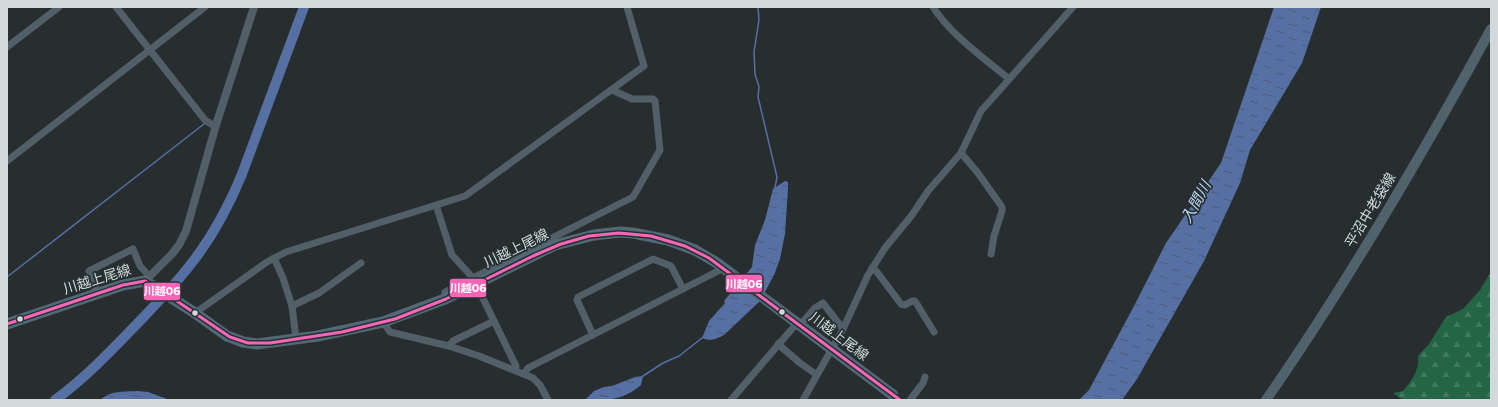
<svg xmlns="http://www.w3.org/2000/svg" width="1498" height="407" font-family="Montserrat,'Noto Sans JP',sans-serif">
	<style>
		.forest { fill: url(#forest-firs) }
		.water { fill: url(#water-ripples) }
		.lines { fill: none; stroke-linecap: round; stroke-linejoin: round }
		.stream { stroke: #5670a4; stroke-width: 1.5 }
		.river { stroke: #5670a4; stroke-width: 10 }
		.minor { stroke: #525f68; stroke-width: 7 }
		.tertiary { stroke: #525f68; stroke-width: 8 }
		.secondary { stroke: #50636d; stroke-width: 10 }
		.primary { stroke: #526976; stroke-width: 11 }
		.primary-bridge { stroke: #526976; stroke-width: 11 }
		.bus-1-casing { stroke: #253032; stroke-width: 6 }
		.bus-1 { stroke: #fa66b7; stroke-width: 3 }
		.bus-dot { fill: #d3d9db; stroke: #253032; stroke-width: 1.5 }
		.labels { text-anchor: middle; stroke-width: 3.5; stroke-linejoin: round; paint-order: stroke }
		.street-label { font-size: 14px; fill: #d3d9db; stroke: #253032 }
		.water-label { font-size: 15px; font-style: italic; fill: #bfd0f1; stroke: #253032 }
		.line-badge { stroke: #253032; stroke-width: 1.5 }
		.badge-label { font-size: 11px; text-anchor: middle; font-weight: bold; fill: #fff }
	</style>
	<defs>
		<pattern id="forest-firs" width="22" height="20" patternUnits="userSpaceOnUse"><rect width="22" height="20" fill="#236545"/><path d="M5 1l3.5 6h-7zM16 11l3.5 6h-7z" fill="#427a5f"/></pattern>
		<pattern id="water-ripples" width="26" height="14" patternUnits="userSpaceOnUse"><rect width="26" height="14" fill="#5670a4"/><path d="M2 4q2-2 4 0t4 0M15 11q2-2 4 0t4 0" fill="none" stroke="#4c5b78"/></pattern>
	</defs>
	<rect width="100%" height="100%" fill="#282e2f"/>
	<path class="forest" d="M1491 272V400H1403L1393 393 1403 391C1411 381 1420 370 1418 356L1429 344 1446 317 1463 309 1480 290Z"/>
	<g class="water">
		<polygon points="1274,7 1321,7 1302,63 1250,150 1240,183 1204,261 1137,379 1122,400 1079,400 1089,390 1134,306 1166,243 1221,163"/>
		<path d="M785 181 788 182V188L785 234 780 259 774 275 760 301 724 335C716 339 710 342 702 338L709 321 725 303 724 301 752 267 755 245 765 220 773 189Z"/>
		<path d="M643 376 641 385C622 401 608 400 585 400L594 391 604 387 612 386 635 377Z"/>
		<path d="M137 391 148 392 170 400H100C112 390 122 392 137 391Z"/>
	</g>
	<g class="lines">
		<g class="stream">
			<polyline points="758,7 759,20 754,52 755,74 759,87 758,97 777,177 775,188"/>
			<polyline points="7,277 204,124"/>
			<polyline points="643,376 663,363 679,356 702,338"/>
		</g>
		<path class="river" d="M55 400C85 378 110 352 136 325 153 307 171 289 187 269 210 241 228 208 242 174L304 7"/>
		<g class="minor">
			<polyline points="116,7 205,120 211,124 216,125"/>
			<path d="M933 7C949 33 985 59 1009 79"/>
			<polyline points="7,47 59,7"/>
			<polyline points="961,153 978,173 1002,207 1002,211 994,236 991,254"/>
			<polyline points="7,161 205,7"/>
			<polyline points="436,205 452,255 473,278 516,366 515,370"/>
			<polyline points="274,258 283,278 292,306 296,339"/>
			<polyline points="872,268 877,272 901,304 905,305 912,301 915,301 934,332"/>
			<polyline points="95,294 96,283 89,271 133,249 140,266 149,276"/>
			<polyline points="445,299 445,292 633,197 660,150 655,101 653,99 632,99 612,90"/>
			<polyline points="292,306 319,293 361,263"/>
			<polyline points="195,313 267,262 286,252 465,196 644,66 627,7"/>
			<polyline points="383,322 390,332 449,346 479,356 533,378 540,385 548,400"/>
			<polyline points="800,325 815,308 823,303 843,329"/>
			<polyline points="593,335 577,300 578,297 653,259 671,266 683,289"/>
			<polyline points="778,344 800,363 817,375"/>
			<polyline points="449,346 453,341 494,321"/>
			<polyline points="524,374 528,368 724,268"/>
			<polyline points="731,400 797,323"/>
			<polyline points="803,400 843,329 868,275 885,248 912,215 928,191 961,153 981,111 1073,7"/>
			<polyline points="910,400 923,383 925,377"/>
		</g>
		<polyline class="tertiary" points="145,281 172,254 179,245 186,231 216,125 254,7"/>
		<path class="secondary" d="M1266 400C1348 282 1422 155 1491 29"/>
		<polyline class="primary" points="7,324 123,285 145,281 195,313 227,336 243,342 257,344 318,336 383,322 445,299 555,245 594,235 620,232 633,233 668,240 695,250 717,263 817,338"/>
		<polyline class="primary-bridge" points="817,338 893,395"/>
		<defs>
			<polyline id="bus-1" points="7,324 123,285 145,281 159,289 230,337 248,343 270,343 342,332 395,319 446,299 533,256 561,244 589,236 619,233 651,236 685,246 709,258 900,400"/>
		</defs>
		<use href="#bus-1" class="bus-1-casing"/>
		<use href="#bus-1" class="bus-1"/>
	</g>
	<g class="bus-dot">
		<circle cx="782" cy="312" r="3.5"/>
		<circle cx="195" cy="313" r="3.5"/>
		<circle cx="20" cy="319" r="3.5"/>
	</g>
	<g class="labels">
		<g class="street-label">
			<text transform="translate(1370 210) rotate(-59)" y="5">平沼中老袋線</text>
			<text transform="translate(516 248) rotate(-26)" y="5">川越上尾線</text>
			<text transform="translate(97 279) rotate(-17)" y="5">川越上尾線</text>
			<text transform="translate(839 336) rotate(37)" y="5">川越上尾線</text>
		</g>
		<g class="water-label">
			<text transform="translate(1196 202) rotate(-61)" y="5">入間川</text>
		</g>
	</g>
	<g class="line-badge">
		<rect x="725" y="274" width="38" height="19" rx="4" fill="#fa66b7"/>
		<rect x="449" y="278" width="38" height="20" rx="4" fill="#fa66b7"/>
		<rect x="143" y="282" width="38" height="19" rx="4" fill="#fa66b7"/>
	</g>
	<g class="badge-label">
		<text x="744" y="288">川越06</text>
		<text x="468" y="292">川越06</text>
		<text x="162" y="295">川越06</text>
	</g>
	<rect width="1498" height="407" fill="none" stroke="#d3d9db" stroke-width="16"/>
</svg>
